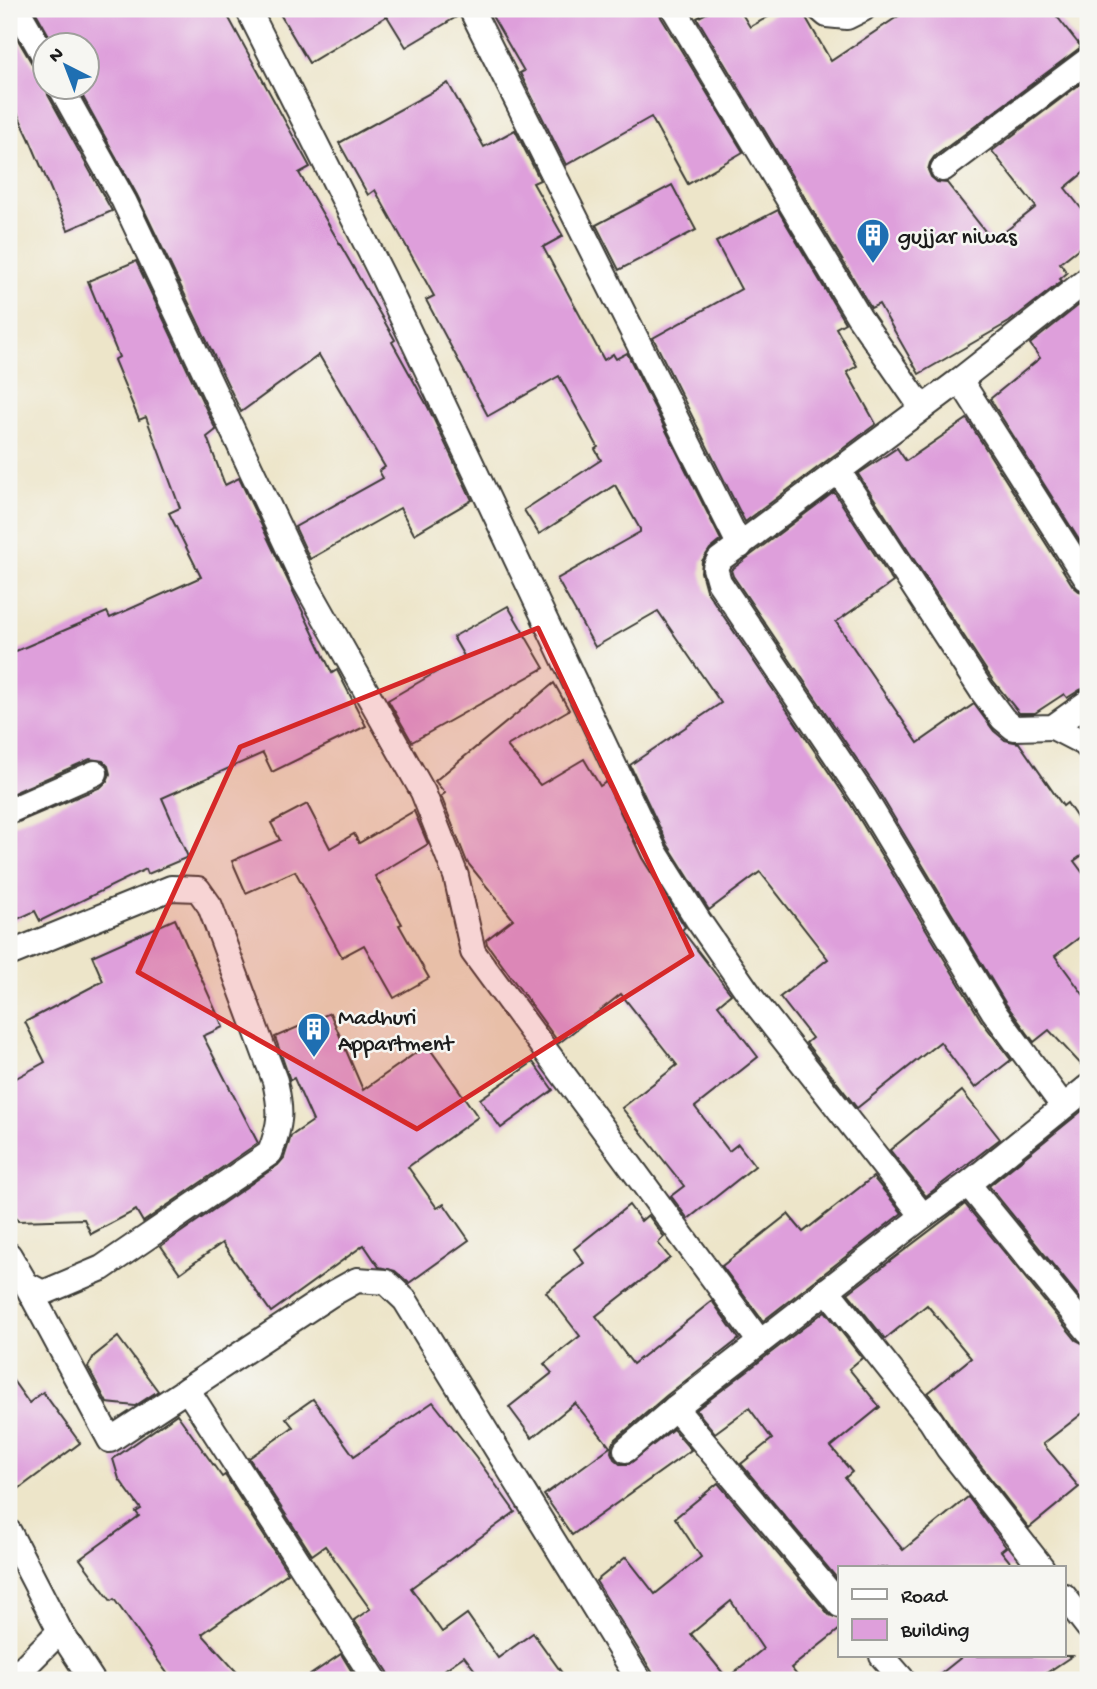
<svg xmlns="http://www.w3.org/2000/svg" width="1097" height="1689" font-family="'Gochi Hand',sans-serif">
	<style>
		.building { fill: #de9fdb; fill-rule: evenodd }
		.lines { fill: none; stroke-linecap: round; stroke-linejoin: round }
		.minor-casing { stroke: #3b3a36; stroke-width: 28 }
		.minor { stroke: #fff; stroke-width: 24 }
		.marked { fill: #d62828; fill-opacity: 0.2; stroke: #d62828; stroke-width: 5; stroke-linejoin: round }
		.labels { text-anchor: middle; stroke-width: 5; stroke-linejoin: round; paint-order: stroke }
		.poi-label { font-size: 23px; fill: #1c1c1c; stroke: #f6f6f2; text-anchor: start }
	</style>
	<rect width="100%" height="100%" fill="#f6f6f2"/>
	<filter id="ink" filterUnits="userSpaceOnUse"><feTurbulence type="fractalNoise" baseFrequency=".0143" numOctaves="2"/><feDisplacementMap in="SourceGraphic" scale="14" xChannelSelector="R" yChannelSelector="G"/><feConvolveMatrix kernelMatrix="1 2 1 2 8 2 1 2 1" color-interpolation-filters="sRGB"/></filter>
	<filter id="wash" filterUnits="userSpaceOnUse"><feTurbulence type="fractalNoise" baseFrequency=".00686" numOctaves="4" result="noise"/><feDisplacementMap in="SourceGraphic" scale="28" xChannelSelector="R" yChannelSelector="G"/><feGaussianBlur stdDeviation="1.57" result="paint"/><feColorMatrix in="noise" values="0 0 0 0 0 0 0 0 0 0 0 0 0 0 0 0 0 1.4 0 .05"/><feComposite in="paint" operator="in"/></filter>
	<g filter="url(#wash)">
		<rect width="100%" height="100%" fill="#ede5c9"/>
		<g id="blocks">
			<g class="building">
				<polygon points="34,9 224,9 310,167 299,173 395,340 392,342 428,407 472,500 414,534 400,508 310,559 295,527 383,478 379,471 385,467 319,355 241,412 137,195 78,88 88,88 88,46 55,46"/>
				<polygon points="277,9 456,9 458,16 406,47 387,16 309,63"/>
				<polygon points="488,9 659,9 661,17 743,152 688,184 651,117 566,165 520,73 524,71"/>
				<polygon points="714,9 739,9 750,27 782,9 801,9 831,61 909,9 1051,9 1081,47 934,157 930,163 928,170 931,177 937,182 947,183 993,241 1036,207 992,151 1088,78 1088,169 1065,188 1088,217 1088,241 1060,263 1067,273 1060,279 1062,281 1009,322 919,374 879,304 871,308 697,18"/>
				<polygon points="14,33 34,67 46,74 48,95 112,211 68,230 29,138 9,96 9,35"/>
				<polygon points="448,83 484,147 515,130 540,180 533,183 563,236 543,247 604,360 613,354 616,359 627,353 721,540 710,549 702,561 701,572 706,590 851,805 981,1020 1011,1060 975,1088 940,1042 857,1108 806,1043 812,1038 780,997 828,959 760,872 709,910 668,845 630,765 721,703 658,611 595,647 557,579 640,532 640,529 615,485 539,534 524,510 601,460 595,449 598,447 559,376 488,416 426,300 434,296 375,190 368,195 339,143"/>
				<polygon points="672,185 696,230 619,270 596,225"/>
				<polygon points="778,210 845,323 836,328 857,366 847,372 876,424 745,522 653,338 741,289 716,242"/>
				<polygon points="136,261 216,430 207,437 225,485 239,478 332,673 337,670 366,726 272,772 263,753 162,798 188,857 148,874 146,869 40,921 35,911 9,923 9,826 101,787 107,781 110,774 108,766 103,761 90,759 9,795 9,654 107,612 110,618 201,577 169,513 180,508 146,417 139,420 114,360 119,357 88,281"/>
				<polygon points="1079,305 1088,318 1088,554 990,399 1040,358 1030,344"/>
				<polygon points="967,419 1073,586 1079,591 1088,593 1088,687 1080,690 1067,698 1064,694 1035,713 1019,713 994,682 858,474 897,448 906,461"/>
				<polygon points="834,492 893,582 836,622 918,743 974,704 994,731 1005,740 1019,743 1063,806 1067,803 1088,834 1088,851 1074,861 1088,880 1088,931 1055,956 1088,1001 1088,1072 1049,1030 1034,1042 1006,1004 877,789 733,576 731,570"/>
				<polygon points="508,606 544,668 412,742 388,700 464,656 453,637"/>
				<polygon points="554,683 569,710 507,746 540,785 584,759 600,786 606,782 642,858 685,927 682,930 731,994 718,1005 758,1057 695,1107 729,1151 738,1144 755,1166 688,1219 671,1196 684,1186 622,1108 677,1065 621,994 559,1043 487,944 486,940 513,919 467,862 441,796 445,793 435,781"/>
				<polygon points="307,804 330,848 354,834 359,843 414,811 428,844 375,876 402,924 399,925 429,978 394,998 364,945 342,957 295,871 246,893 232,861 280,840 271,823"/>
				<polygon points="175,919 223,1027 203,1036 258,1143 143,1222 136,1210 91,1234 84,1219 18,1221 9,1206 9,1082 45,1062 25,1022 103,981 92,956"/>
				<polygon points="330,1013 363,1090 427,1045 478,1117 408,1167 437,1208 444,1204 469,1240 409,1283 395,1271 379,1267 364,1245 271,1312 222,1243 180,1273 161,1246 278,1165 284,1158 291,1136 313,1121 294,1078 290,1080 275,1037"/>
				<polygon points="533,1062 553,1090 501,1128 480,1099"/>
				<polygon points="962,1091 1000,1139 926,1196 890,1150"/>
				<polygon points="1088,1106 1088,1308 989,1186"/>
				<polygon points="873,1177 902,1213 763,1321 722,1266 788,1214 803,1232"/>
				<polygon points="965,1204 1076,1340 1088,1346 1088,1409 1043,1444 1079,1487 1029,1528 960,1439 928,1393 971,1358 927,1305 885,1339 848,1293"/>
				<polygon points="629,1205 641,1221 648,1215 664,1237 658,1243 670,1258 596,1316 633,1364 712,1301 739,1339 666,1396 616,1439 612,1444 611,1452 614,1459 620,1464 629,1464 673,1429 691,1450 572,1535 544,1495 610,1447 575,1403 532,1438 509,1407 552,1373 544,1364 580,1336 546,1292 584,1263 574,1249"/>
				<polygon points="825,1311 862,1358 849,1369 880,1407 831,1447 852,1472 845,1478 903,1550 968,1497 1006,1547 1001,1551 1015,1568 840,1568 840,1582 741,1464 772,1439 749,1408 715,1433 696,1410"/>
				<polygon points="118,1337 158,1391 135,1406 107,1403 88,1367 94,1356"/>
				<polygon points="9,1375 29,1403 43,1392 80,1443 9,1496"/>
				<polygon points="313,1399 354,1456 433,1402 476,1457 515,1512 411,1588 442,1632 467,1614 498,1658 533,1633 567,1680 467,1680 477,1673 464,1656 430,1680 390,1680 388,1672 354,1620 370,1609 325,1546 312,1555 249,1458 293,1427 286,1418"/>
				<polygon points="177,1414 222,1477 225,1475 288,1573 202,1634 244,1680 172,1680 114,1599 111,1601 80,1559 139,1516 136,1512 141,1509 119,1479 113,1459"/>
				<path d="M718 1483 829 1615 840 1619V1629L791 1668 801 1680H657L596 1581 626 1557 655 1594 701 1557 675 1518ZM731 1601 763 1649 727 1678 691 1634Z"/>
				<polygon points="341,1654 357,1680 303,1680"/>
				<polygon points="963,1656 1072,1656 1036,1680 933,1680"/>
			</g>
		</g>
	</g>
	<g filter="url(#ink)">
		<use href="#blocks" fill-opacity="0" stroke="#3b3a36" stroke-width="2"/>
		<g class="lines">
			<defs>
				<g id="minor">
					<polyline points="17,9 46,59"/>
					<polyline points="248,9 383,277 655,852 698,920 754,1001 923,1216"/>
					<polyline points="471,9 740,546"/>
					<polyline points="674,9 859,317 922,408"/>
					<polyline points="820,9 827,15 847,17 863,9"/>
					<polyline points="61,88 124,201 303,579 423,792 456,876 473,952 760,1342"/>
					<polyline points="943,169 1088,60"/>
					<polyline points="960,380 1086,578 1088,576"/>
					<polyline points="839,472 982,691 1003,719 1014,728 1053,727 1088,702"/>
					<polyline points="1053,727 1084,743 1088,747"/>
					<polyline points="9,811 95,773"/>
					<path d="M9 954 171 888 198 889 210 906 275 1081C282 1113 281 1123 270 1153L102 1268 43 1293 26 1284 9 1255"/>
					<polyline points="1063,1106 994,1012 864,797 719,582 715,568 719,560 960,380 1088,279"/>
					<polyline points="968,1184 1088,1331"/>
					<polyline points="26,1284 110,1440 330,1295 357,1280 386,1282 405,1300 639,1680"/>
					<polyline points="827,1290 931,1421 948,1448 1042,1568"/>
					<polyline points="187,1389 375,1680"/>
					<polyline points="675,1408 840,1605"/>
					<polyline points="626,1450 675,1408 923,1216 968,1184 1088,1087"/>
					<polyline points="9,1532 60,1631 92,1680"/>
					<polyline points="1064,1596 1088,1627"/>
					<polyline points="882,1656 903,1680"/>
					<polyline points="11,1680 60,1631"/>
				</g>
			</defs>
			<use href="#minor" class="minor-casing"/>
			<use href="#minor" class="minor"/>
		</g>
	</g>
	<path class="marked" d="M538 628 692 955 417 1129 138 972 240 747Z"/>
	<defs>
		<symbol id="building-pin" viewBox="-11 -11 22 30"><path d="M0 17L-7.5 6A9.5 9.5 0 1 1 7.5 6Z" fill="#1f6fb2" stroke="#f6f6f2"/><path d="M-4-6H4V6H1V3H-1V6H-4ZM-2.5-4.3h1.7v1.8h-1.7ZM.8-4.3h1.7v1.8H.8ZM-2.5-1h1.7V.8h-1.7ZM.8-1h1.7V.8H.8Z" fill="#fff"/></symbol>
	</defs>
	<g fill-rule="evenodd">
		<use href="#building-pin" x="854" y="216" width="38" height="52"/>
		<use href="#building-pin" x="295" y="1010" width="38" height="52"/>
	</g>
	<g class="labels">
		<g class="poi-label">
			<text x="898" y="243">gujjar niwas</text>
			<text x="338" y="1024">Madhuri<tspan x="338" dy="26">Appartment</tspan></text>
		</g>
	</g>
	<rect width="1097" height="1689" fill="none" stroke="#f6f6f2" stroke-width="35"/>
	<rect x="838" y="1566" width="228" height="91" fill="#f6f6f2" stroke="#9f9f9c" stroke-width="2"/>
	<rect x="852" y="1589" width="35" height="10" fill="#ffffff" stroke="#9f9f9c" stroke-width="2"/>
	<text x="901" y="1602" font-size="21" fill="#1c1c1c">Road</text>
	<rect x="852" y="1619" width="35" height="21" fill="#de9fdb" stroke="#9f9f9c" stroke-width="2"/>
	<text x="901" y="1636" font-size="21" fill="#1c1c1c">Building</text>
	<g transform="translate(66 66) rotate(318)"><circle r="33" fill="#f6f6f2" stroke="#9f9f9c" stroke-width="2"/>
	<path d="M0-5L12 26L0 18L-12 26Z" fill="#1f6fb2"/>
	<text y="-10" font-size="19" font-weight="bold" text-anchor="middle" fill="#1c1c1c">N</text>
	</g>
</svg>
